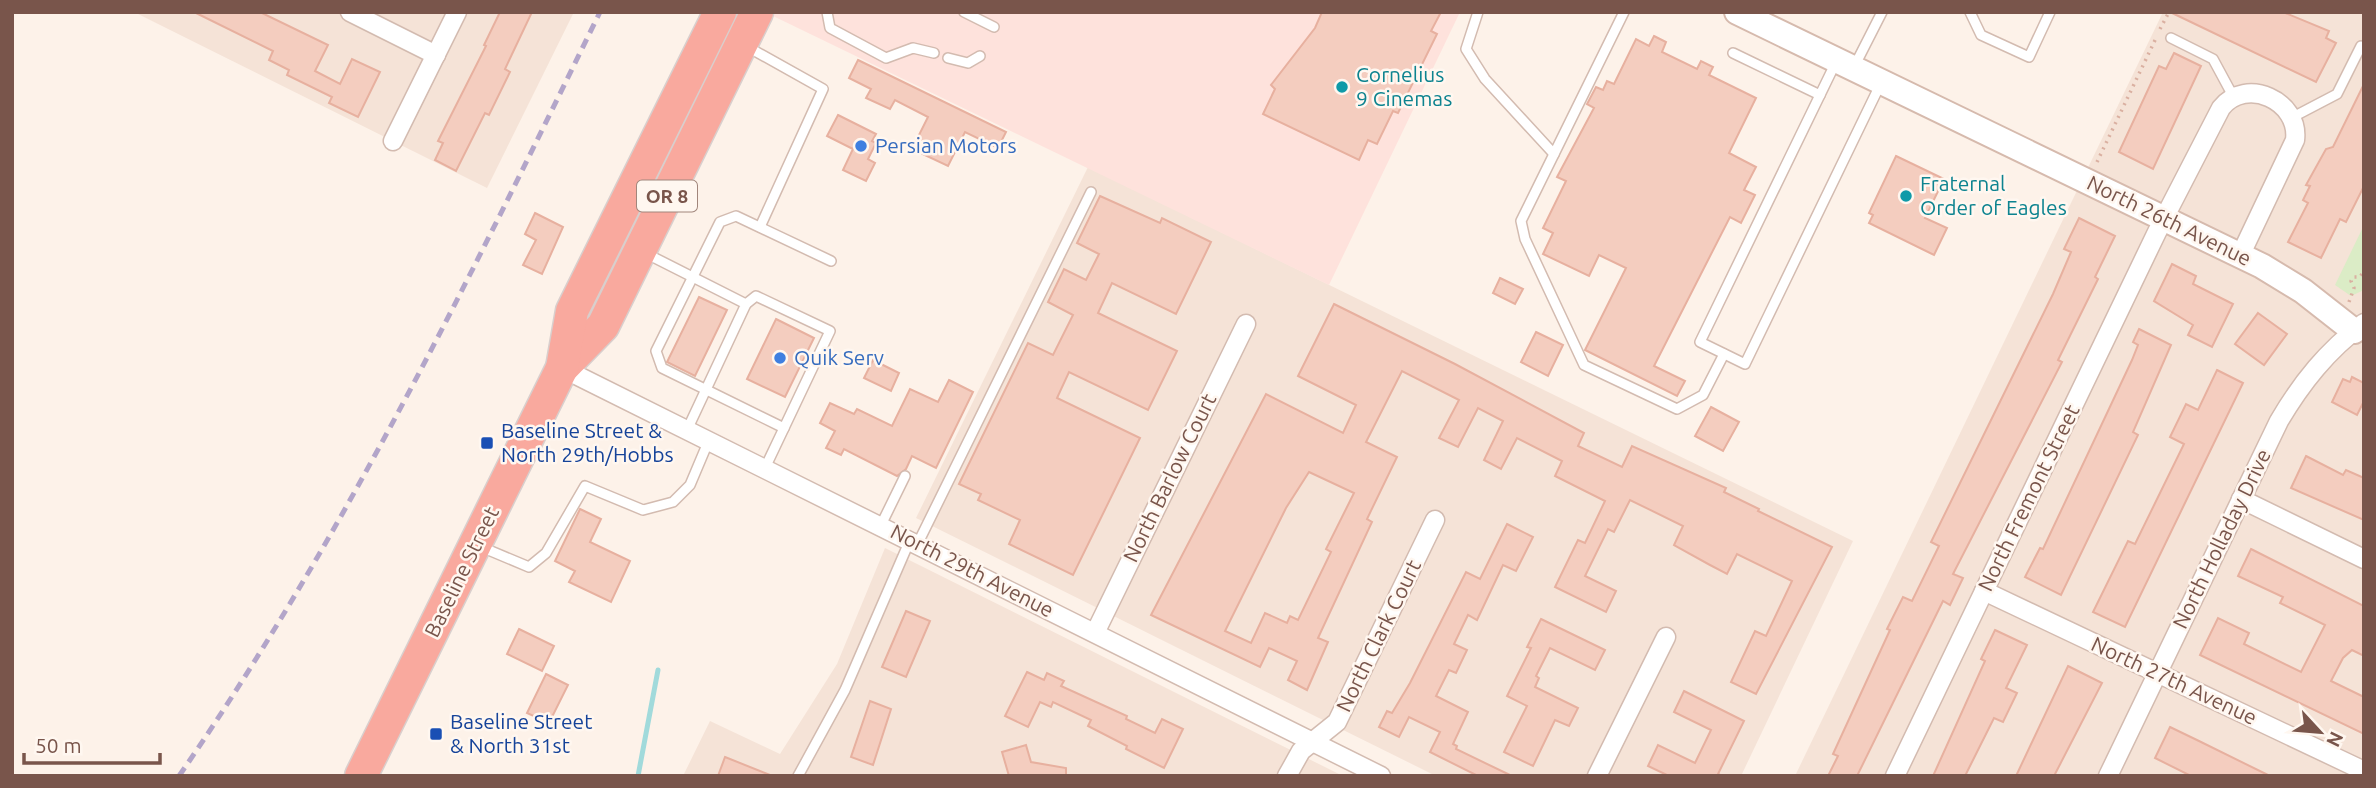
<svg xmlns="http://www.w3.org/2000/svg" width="2376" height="788" font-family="Ubuntu,sans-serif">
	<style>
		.residential { fill: #f5e3d7 }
		.commercial { fill: #fee2dc }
		.green { fill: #dbecc6 }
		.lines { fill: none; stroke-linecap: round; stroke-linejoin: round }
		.stream { stroke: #a1dadb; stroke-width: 5 }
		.building { fill: #f4cdbf; stroke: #e7b09f; stroke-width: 2; fill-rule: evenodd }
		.lane-casing { stroke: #d3bbb0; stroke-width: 12 }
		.street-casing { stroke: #d3bbb0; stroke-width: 21 }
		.secondary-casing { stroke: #d6baad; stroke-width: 28 }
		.highway-casing { stroke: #d9cfcd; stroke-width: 35 }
		.path { stroke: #dab0a1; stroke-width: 3.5; stroke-dasharray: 2 5; stroke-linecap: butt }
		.lane { stroke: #fff; stroke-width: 9 }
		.street { stroke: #fff; stroke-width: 18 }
		.secondary { stroke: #fff; stroke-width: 24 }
		.highway { stroke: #f9a99e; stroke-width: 32 }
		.rail { stroke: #b3a5c9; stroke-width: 5; stroke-dasharray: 10 7; stroke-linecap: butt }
		.culture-dot { fill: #0f9aa8; stroke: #fff7f0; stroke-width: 2.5 }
		.shop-dot { fill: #3f7fe0; stroke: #fff7f0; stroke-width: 2.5 }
		.transit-dot { fill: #1a4fb4; stroke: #fff7f0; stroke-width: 2.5 }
		.labels { text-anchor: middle; stroke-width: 5; stroke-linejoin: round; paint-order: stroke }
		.shield { fill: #fff7f0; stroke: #a1867c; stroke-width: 2 }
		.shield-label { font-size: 19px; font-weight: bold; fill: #79554b }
		.culture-label { font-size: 21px; fill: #0d838f; stroke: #fff7f0; text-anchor: start }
		.shop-label { font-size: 21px; fill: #366cbe; stroke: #fff7f0; text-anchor: start }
		.street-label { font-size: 21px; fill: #79554b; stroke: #fff7f0 }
		.transit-label { font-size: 21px; fill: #164399; stroke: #fff7f0; text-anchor: start }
	</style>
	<rect width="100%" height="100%" fill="#fdf2e9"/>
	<g class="residential">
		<polygon points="134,12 574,12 487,188"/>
		<polygon points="2163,12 2364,12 2364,776 1795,776"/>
		<polygon points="1088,167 1853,541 1741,776 1436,776 916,518"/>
		<polygon points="885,548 1343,776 683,776 710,721 780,754 837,664"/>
	</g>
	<polygon class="commercial" points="772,12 1460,12 1329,285 771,15"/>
	<polygon class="green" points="2364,225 2364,290 2351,296 2335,285"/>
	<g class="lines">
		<polyline class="stream" points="638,776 658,670"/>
	</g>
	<g class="building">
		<polygon points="194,12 260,12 328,45 315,71 340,84 352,59 380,72 358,117 329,103 332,97 287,75 289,70 269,60 273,51"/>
		<polygon points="500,12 532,12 505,69 510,72 489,115 485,113 456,171 435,160 443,143 438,141 486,46 484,45"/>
		<polygon points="1322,12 1441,12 1431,31 1437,34 1398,113 1393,111 1377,144 1368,140 1359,160 1263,114 1275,89 1271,85 1315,28"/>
		<polygon points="2170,12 2283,12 2329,31 2326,38 2336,43 2316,82"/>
		<polygon points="1654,36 1666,42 1662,52 1697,69 1701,61 1713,67 1709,75 1756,98 1729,153 1756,167 1744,190 1755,195 1741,223 1730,217 1654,366 1685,381 1677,396 1585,350 1626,268 1599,255 1589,276 1543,254 1553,233 1543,228 1566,181 1557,177 1594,108 1587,104 1596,87 1603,90 1607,81 1614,84 1636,39 1649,46"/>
		<polygon points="2174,53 2201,66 2153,169 2119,152 2159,66 2166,69"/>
		<polygon points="858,60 1006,132 998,148 965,132 948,166 912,149 928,117 895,100 890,109 866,98 871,89 849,78"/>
		<polygon points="2364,84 2364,186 2346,222 2340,219 2321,258 2288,242 2308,203 2303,200 2310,186 2306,185 2326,149 2333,147"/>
		<polygon points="838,115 876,134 872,141 876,143 868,159 875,163 866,181 843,170 853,149 827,136"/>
		<polygon points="1896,156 1944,179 1925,218 1947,228 1934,255 1869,223 1873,215 1869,213"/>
		<polygon points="1100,196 1160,223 1162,218 1211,242 1176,314 1112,283 1098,313 1177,351 1148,410 1069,372 1057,398 1140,438 1073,575 1009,544 1020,520 978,500 981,494 959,484 1028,343 1053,355 1073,315 1048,302 1064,269 1086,280 1099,254 1077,243"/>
		<polygon points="535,213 563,227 542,274 523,265 536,240 525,234"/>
		<polygon points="2079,218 2115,236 2095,277 2098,279 2058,360 2062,362 1953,574 1963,578 1950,605 1943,601 1857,776 1828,776 1838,756 1833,754 1890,630 1887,629 1903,597 1912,601 1939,546 1931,542 2053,294 2071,252 2064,249"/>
		<polygon points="2172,264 2196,276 2193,284 2233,304 2212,347 2188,335 2193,325 2154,301"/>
		<polygon points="1500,278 1523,289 1515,304 1493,293"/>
		<polygon points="699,297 727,310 695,376 667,362"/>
		<path d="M1334 304 1455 364 1584 433 1578 446 1622 467 1632 446 1726 488 1724 492 1759 509 1758 511 1832 547 1756 694 1731 682 1755 631 1766 636 1792 581 1737 554 1727 574 1710 565 1674 545 1683 526 1630 500 1614 532 1608 529 1585 576 1616 591 1606 612 1555 587 1578 540 1585 543 1605 501 1555 476 1562 461 1517 438 1501 469 1484 460 1503 421 1478 408 1458 447 1439 438 1459 400 1402 371 1366 442 1397 457 1367 519 1372 522 1318 638 1328 642 1307 690 1288 680 1297 661 1269 648 1260 667 1151 615 1266 394 1343 433 1356 405 1298 376ZM1309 472 1354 493 1326 549 1331 552 1298 620 1290 616 1287 623 1265 613 1251 643 1225 631 1286 508Z"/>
		<polygon points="2258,313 2287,334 2264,365 2235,344"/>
		<polygon points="776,319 814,338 785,397 747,379"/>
		<polygon points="2139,329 2171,345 2133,432 2138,435 2061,595 2025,577 2040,548 2043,549 2132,360 2138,345 2133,342"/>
		<polygon points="1536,332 1563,345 1548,376 1521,362"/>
		<polygon points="873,360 899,373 891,391 864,378"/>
		<polygon points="2217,370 2243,383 2125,627 2093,612 2128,541 2135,544 2184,444 2170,437 2186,404 2198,410"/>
		<polygon points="2352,377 2364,383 2364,401 2357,415 2332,402 2343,379 2350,382"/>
		<polygon points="949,380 973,392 936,468 912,456 906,469 897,476 844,449 841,455 826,448 835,431 820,423 830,403 854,414 857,409 892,426 910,389 938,402"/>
		<polygon points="1711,407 1739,422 1723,451 1695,436"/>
		<polygon points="2306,456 2343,475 2346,470 2364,478 2364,520 2291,488"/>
		<polygon points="580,509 601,519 590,542 630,561 611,602 569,582 575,571 555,561"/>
		<polygon points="1507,524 1533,537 1516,571 1503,565 1477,620 1468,615 1454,644 1467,650 1456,673 1449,670 1436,696 1468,712 1453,744 1457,746 1456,749 1512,776 1478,776 1430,752 1440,732 1409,717 1399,737 1379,727 1387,711 1392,713 1410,683 1466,572 1480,579"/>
		<polygon points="2251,549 2364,606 2364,656 2352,650 2343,658 2331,681 2364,697 2364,734 2200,655 2218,618 2249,633 2244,644 2301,672 2325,625 2280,603 2283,597 2238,576"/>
		<polygon points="906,611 930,621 906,677 882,667"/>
		<polygon points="1541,619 1605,650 1595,670 1550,648 1536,676 1539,678 1535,687 1578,708 1569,726 1555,720 1533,766 1504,752 1527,706 1507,696 1531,648 1527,647"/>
		<polygon points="519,629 554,646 542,671 507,654"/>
		<polygon points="1995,630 2027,645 2006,688 2017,693 2003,722 1994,718 1965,776 1933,776 1985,661 1981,659"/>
		<polygon points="2068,666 2102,683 2054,776 2016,776"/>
		<polygon points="1027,672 1044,680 1047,673 1064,681 1061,686 1127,716 1126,719 1155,733 1162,719 1183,729 1164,768 1126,749 1127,746 1088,726 1091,720 1053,702 1051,707 1040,702 1028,727 1005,716"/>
		<polygon points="546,674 568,685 549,723 527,713"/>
		<polygon points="1684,691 1744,721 1718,774 1722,776 1669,776 1648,766 1658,745 1695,763 1711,730 1674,712"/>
		<polygon points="870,701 891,709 873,765 851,757"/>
		<polygon points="2170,727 2199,741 2270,776 2191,776 2155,758"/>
		<polygon points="1026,745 1031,762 1066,768 1066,776 1009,776 1002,752"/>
		<polygon points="725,757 770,775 770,776 718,776"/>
	</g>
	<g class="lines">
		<defs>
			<g id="lane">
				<polyline points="827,12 830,28 886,58 913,48 934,53"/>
				<polyline points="964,12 994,27"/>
				<polyline points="1478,12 1466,49 1485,79 1554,154"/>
				<polyline points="1624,12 1521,221 1525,239 1584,365 1677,409 1703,395 1724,354"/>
				<polyline points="1970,12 1981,35 2029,57 2050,12"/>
				<polyline points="2171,38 2213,59 2233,96"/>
				<polyline points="746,46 823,89 760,227"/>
				<polyline points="1733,53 1820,95"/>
				<polyline points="948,58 968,63 980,56"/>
				<polyline points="1836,62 1700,342 1745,364 1880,85"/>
				<polyline points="1854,67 1882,12"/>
				<polyline points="2293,117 2337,94 2361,46"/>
				<polyline points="645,253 746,304 687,430"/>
				<polyline points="746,304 756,296 830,331 784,428 662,368 656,351 720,222 736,216 831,261"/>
				<polyline points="765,468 784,428"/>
				<polyline points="881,525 905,476"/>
				<polyline points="918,543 1091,192"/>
				<polyline points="479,546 529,567 546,553 585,486 643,510 673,502 690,485 709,440"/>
				<polyline points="798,776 845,690 910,540"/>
			</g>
			<g id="street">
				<polyline points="350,12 436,55"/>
				<polyline points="393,141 457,12"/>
				<polyline points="562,368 1381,776"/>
				<polyline points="2241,499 2364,559"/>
				<polyline points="1984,591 2364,771"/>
				<polyline points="1095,633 1246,324"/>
				<polyline points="1287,776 1301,751 1337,722 1435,520"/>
				<polyline points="1597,776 1666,637"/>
				<path d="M1895 776 2157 232 2221 108C2246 76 2300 101 2295 140L2240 256"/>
				<path d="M2108 776 2279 421C2302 382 2327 351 2364 323"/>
			</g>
			<polyline id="secondary" points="1737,12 2262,266 2303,291 2354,331"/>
			<g id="highway">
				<polyline points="562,368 603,326 757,12"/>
				<polyline points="361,776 562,368 572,311 720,12"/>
			</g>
		</defs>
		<use href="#lane" class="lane-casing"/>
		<use href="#street" class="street-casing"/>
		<use href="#secondary" class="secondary-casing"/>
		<use href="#highway" class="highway-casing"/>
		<g class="path">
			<polyline points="2160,29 2169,12"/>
			<polyline points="2097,162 2157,36"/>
			<polyline points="2349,302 2354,288 2351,281 2354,277 2360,277 2364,271"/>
		</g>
		<use href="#lane" class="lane"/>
		<use href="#street" class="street"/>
		<use href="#secondary" class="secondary"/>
		<use href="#highway" class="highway"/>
		<path class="rail" d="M179 776C345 536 472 273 600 12"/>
	</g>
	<g class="culture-dot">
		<circle cx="1342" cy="87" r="7"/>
		<circle cx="1906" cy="196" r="7"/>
	</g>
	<g class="shop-dot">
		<circle cx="861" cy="146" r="7"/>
		<circle cx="780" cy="358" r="7"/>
	</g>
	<g class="transit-dot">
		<rect x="480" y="436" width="14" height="14" rx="3.5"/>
		<rect x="429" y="727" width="14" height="14" rx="3.5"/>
	</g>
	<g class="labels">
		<rect class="shield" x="637" y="180.5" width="60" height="31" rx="5"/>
		<g class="shield-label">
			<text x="667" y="203">OR 8</text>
		</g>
		<g class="culture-label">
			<text x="1356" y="82">Cornelius<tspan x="1356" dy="24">9 Cinemas</tspan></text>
			<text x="1920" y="191">Fraternal<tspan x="1920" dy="24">Order of Eagles</tspan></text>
		</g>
		<g class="shop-label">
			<text x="875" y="153">Persian Motors</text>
			<text x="794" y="365">Quik Serv</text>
		</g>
		<g class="street-label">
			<text transform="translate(2169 221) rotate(26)" y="7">North 26th Avenue</text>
			<text transform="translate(1170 478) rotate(-64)" y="7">North Barlow Court</text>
			<text transform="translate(2029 498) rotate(-64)" y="7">North Fremont Street</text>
			<text transform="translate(2222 539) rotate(-64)" y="7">North Holladay Drive</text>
			<text transform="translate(972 571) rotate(27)" y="7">North 29th Avenue</text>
			<text transform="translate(462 572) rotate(-64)" y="7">Baseline Street</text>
			<text transform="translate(1379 636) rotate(-64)" y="7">North Clark Court</text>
			<text transform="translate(2174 681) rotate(25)" y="7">North 27th Avenue</text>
		</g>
		<g class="transit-label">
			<text x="501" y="438">Baseline Street &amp;<tspan x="501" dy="24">North 29th/Hobbs</tspan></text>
			<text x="450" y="729">Baseline Street<tspan x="450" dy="24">&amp; North 31st</tspan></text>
		</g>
	</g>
	<rect width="2376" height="788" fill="none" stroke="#79554b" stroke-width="28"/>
	<g transform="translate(2320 732) rotate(116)" stroke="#fff7f0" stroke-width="5" paint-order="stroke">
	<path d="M0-5L12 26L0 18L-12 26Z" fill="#79554b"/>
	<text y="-10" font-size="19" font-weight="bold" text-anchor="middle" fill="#79554b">N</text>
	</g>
	<path d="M24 753v10h136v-10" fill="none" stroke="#79554b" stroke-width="3.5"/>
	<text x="35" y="753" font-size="21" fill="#79554b" stroke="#fff7f0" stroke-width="5" paint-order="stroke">50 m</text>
</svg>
